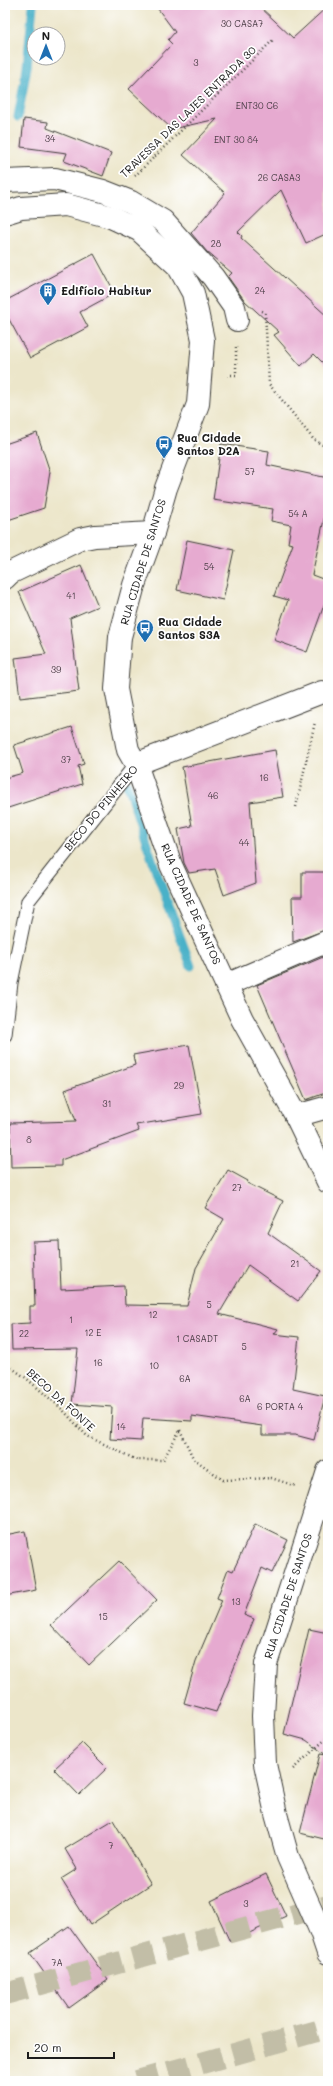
<svg xmlns="http://www.w3.org/2000/svg" width="333" height="2086" font-family="Mali,sans-serif">
	<style>
		.lines { fill: none; stroke-linecap: round; stroke-linejoin: round }
		.stream { stroke: #49b1c8; stroke-width: 9 }
		.building { fill: #e6aad0 }
		.trunk-tunnel { stroke: #c2bea7; stroke-width: 22; stroke-dasharray: 22 11; stroke-linecap: butt }
		.service-casing { stroke: #3b3a36; stroke-width: 15 }
		.minor-casing { stroke: #3b3a36; stroke-width: 24 }
		.path { stroke: #3b3a36; stroke-width: 2.5; stroke-dasharray: 1 3; stroke-linecap: butt }
		.service { stroke: #fff; stroke-width: 13 }
		.minor { stroke: #fff; stroke-width: 22 }
		.labels { text-anchor: middle; stroke-width: 3.5; stroke-linejoin: round; paint-order: stroke }
		.number-label { font-size: 9px; fill: #4e4049 }
		.street-label { font-size: 11px; fill: #1c1c1c; stroke: #fff }
		.poi-label { font-size: 11px; font-weight: bold; fill: #1c1c1c; stroke: #fff; text-anchor: start }
	</style>
	<rect width="100%" height="100%" fill="#fff"/>
	<filter id="ink" filterUnits="userSpaceOnUse"><feTurbulence type="fractalNoise" baseFrequency=".025" numOctaves="2"/><feDisplacementMap in="SourceGraphic" scale="8" xChannelSelector="R" yChannelSelector="G"/><feConvolveMatrix kernelMatrix="1 2 1 2 8 2 1 2 1" color-interpolation-filters="sRGB"/></filter>
	<filter id="wash" filterUnits="userSpaceOnUse"><feTurbulence type="fractalNoise" baseFrequency=".012" numOctaves="4" result="noise"/><feDisplacementMap in="SourceGraphic" scale="16" xChannelSelector="R" yChannelSelector="G"/><feGaussianBlur stdDeviation="0.9" result="paint"/><feColorMatrix in="noise" values="0 0 0 0 0 0 0 0 0 0 0 0 0 0 0 0 0 1.4 0 .05"/><feComposite in="paint" operator="in"/></filter>
	<g filter="url(#wash)">
		<rect width="100%" height="100%" fill="#ece6ca"/>
		<g class="lines">
			<g class="stream">
				<polyline points="18,117 27,67 33,5"/>
				<polyline points="127,784 156,871 191,966"/>
			</g>
		</g>
		<g id="blocks">
			<g class="building">
				<polygon points="155,5 258,5 293,38 328,6 328,233 306,243 281,190 238,232 242,236 241,238 328,317 328,368 314,354 301,366 274,335 279,332 245,301 228,277 232,273 207,252 191,233 225,193 183,155 217,119 172,129 129,89 172,44 168,40 175,32"/>
				<polygon points="24,119 48,122 47,128 111,153 103,176 64,161 67,153 21,147"/>
				<polygon points="94,254 115,293 80,312 88,327 30,358 5,312 5,301"/>
				<polygon points="37,433 50,472 44,508 5,521 5,444"/>
				<polygon points="221,444 269,451 267,465 328,478 328,501 312,575 328,581 328,594 307,652 274,640 288,600 274,596 293,544 288,543 291,525 271,521 273,509 213,500"/>
				<polygon points="187,540 234,550 223,600 177,590"/>
				<polygon points="81,565 98,606 70,618 79,691 20,698 15,658 46,654 19,592"/>
				<polygon points="72,727 84,764 78,766 82,784 5,809 5,778 23,773 14,745"/>
				<polygon points="275,750 283,797 250,802 256,883 224,895 215,869 189,873 184,863 178,829 192,826 182,767"/>
				<polygon points="302,872 328,872 328,929 293,942 292,897 302,897"/>
				<polygon points="328,955 328,1092 306,1100 257,985"/>
				<polygon points="189,1045 202,1114 136,1125 139,1131 61,1160 61,1166 11,1167 10,1123 76,1121 65,1090 135,1065 133,1055"/>
				<polygon points="228,1170 248,1181 247,1183 283,1201 268,1233 321,1271 298,1301 248,1265 219,1314 278,1329 274,1334 299,1337 293,1389 325,1396 314,1440 295,1435 262,1435 262,1426 192,1416 192,1421 143,1418 141,1441 110,1439 112,1407 72,1404 78,1349 12,1350 11,1324 30,1323 30,1306 35,1306 33,1242 59,1241 61,1289 124,1286 125,1305 187,1306 196,1268 224,1219 205,1208"/>
				<polygon points="255,1524 288,1540 272,1573 262,1568 244,1615 254,1619 216,1712 184,1703 196,1661 222,1600 217,1598 228,1569 233,1571"/>
				<polygon points="25,1531 36,1590 5,1596 5,1535"/>
				<polygon points="119,1561 157,1600 89,1665 51,1625"/>
				<polygon points="309,1629 328,1633 328,1840 300,1833 320,1754 326,1755 306,1740 284,1734"/>
				<polygon points="82,1743 107,1768 79,1795 54,1769"/>
				<polygon points="113,1820 151,1884 90,1925 61,1879 77,1869 65,1849"/>
				<polygon points="266,1874 286,1916 230,1942 211,1901"/>
				<polygon points="69,1926 108,1980 69,2008 30,1953"/>
			</g>
		</g>
	</g>
	<g filter="url(#ink)">
		<use href="#blocks" fill-opacity="0" stroke="#3b3a36" stroke-width="1"/>
		<g class="lines">
			<g class="trunk-tunnel">
				<polyline points="5,1994 328,1905"/>
				<polyline points="137,2081 328,2028"/>
			</g>
			<defs>
				<polyline id="service" points="5,1035 11,983 28,901 136,764"/>
				<g id="minor">
					<polyline points="5,181 55,179 103,191 131,202 163,221 213,277 234,307 237,320"/>
					<polyline points="5,213 21,208 66,205 111,217 139,230 178,266 193,293 203,340 198,404 166,488 153,533 134,585 120,637 116,689 128,750 136,764 171,865 242,1019 296,1116 328,1182"/>
					<polyline points="5,578 10,573 80,539 95,536 153,533"/>
					<polyline points="136,764 322,692"/>
					<polyline points="226,985 328,941"/>
					<polyline points="296,1116 328,1107"/>
					<polyline points="328,1471 266,1664 263,1716 265,1764 276,1814 288,1857 321,1932 328,1953"/>
				</g>
			</defs>
			<use href="#service" class="service-casing"/>
			<use href="#minor" class="minor-casing"/>
			<g class="path">
				<polyline points="135,176 273,40"/>
				<polyline points="262,311 265,312 269,384 314,440 328,448"/>
				<polyline points="227,375 236,375 236,345"/>
				<polyline points="296,807 315,722"/>
				<polyline points="5,1363 26,1378 61,1408 87,1436 137,1460 163,1460 180,1430"/>
				<polyline points="180,1430 193,1458 223,1480 271,1478 296,1486"/>
				<polyline points="293,1769 328,1737"/>
			</g>
			<use href="#service" class="service"/>
			<use href="#minor" class="minor"/>
		</g>
	</g>
	<defs>
		<symbol id="building-pin" viewBox="-11 -11 22 30"><path d="M0 17L-7.5 6A9.5 9.5 0 1 1 7.5 6Z" fill="#1f6fb2" stroke="#fff"/><path d="M-4-6H4V6H1V3H-1V6H-4ZM-2.5-4.3h1.7v1.8h-1.7ZM.8-4.3h1.7v1.8H.8ZM-2.5-1h1.7V.8h-1.7ZM.8-1h1.7V.8H.8Z" fill="#fff"/></symbol>
		<symbol id="bus-pin" viewBox="-11 -11 22 30"><path d="M0 17L-7.5 6A9.5 9.5 0 1 1 7.5 6Z" fill="#1f6fb2" stroke="#fff"/><path d="M-5-6H5V4H4V6H2V4H-2V6H-4V4H-5ZM-3.5-4V0h7V-4ZM-3.5 1.2v1.5H-2V1.2ZM2 1.2v1.5H3.5V1.2Z" fill="#fff"/></symbol>
	</defs>
	<g fill-rule="evenodd">
		<use href="#building-pin" x="38" y="281" width="20" height="27"/>
		<use href="#bus-pin" x="154" y="434" width="20" height="27"/>
		<use href="#bus-pin" x="135" y="618" width="20" height="27"/>
	</g>
	<g class="labels">
		<g class="number-label">
			<text x="242" y="27">30 CASA7</text>
			<text x="196" y="66">3</text>
			<text x="257" y="109">ENT30 C6</text>
			<text x="50" y="142">34</text>
			<text x="236" y="143">ENT 30 84</text>
			<text x="279" y="181">26 CASA3</text>
			<text x="216" y="247">28</text>
			<text x="260" y="294">24</text>
			<text x="250" y="475">57</text>
			<text x="298" y="517">54 A</text>
			<text x="209" y="570">54</text>
			<text x="71" y="599">41</text>
			<text x="56" y="673">39</text>
			<text x="66" y="763">37</text>
			<text x="264" y="781">16</text>
			<text x="213" y="799">46</text>
			<text x="244" y="846">44</text>
			<text x="179" y="1089">29</text>
			<text x="107" y="1107">31</text>
			<text x="29" y="1143">8</text>
			<text x="237" y="1191">27</text>
			<text x="295" y="1267">21</text>
			<text x="209" y="1308">5</text>
			<text x="153" y="1318">12</text>
			<text x="71" y="1323">1</text>
			<text x="93" y="1336">12 E</text>
			<text x="24" y="1337">22</text>
			<text x="197" y="1342">1 CASADT</text>
			<text x="244" y="1350">5</text>
			<text x="98" y="1366">16</text>
			<text x="154" y="1369">10</text>
			<text x="185" y="1382">6A</text>
			<text x="245" y="1402">6A</text>
			<text x="280" y="1410">6 PORTA 4</text>
			<text x="121" y="1430">14</text>
			<text x="236" y="1605">13</text>
			<text x="103" y="1620">15</text>
			<text x="111" y="1849">7</text>
			<text x="246" y="1907">3</text>
			<text x="57" y="1966">7A</text>
		</g>
		<g class="street-label">
			<text transform="translate(188 112) rotate(-44)" y="4">TRAVESSA DAS LAJES ENTRADA 30</text>
			<text transform="translate(143 562) rotate(-73)" y="4">RUA CIDADE DE SANTOS</text>
			<text transform="translate(101 808) rotate(-50)" y="4">BECO DO PINHEIRO</text>
			<text transform="translate(191 904) rotate(66)" y="4">RUA CIDADE DE SANTOS</text>
			<text transform="translate(61 1400) rotate(42)" y="4">BECO DA FONTE</text>
			<text transform="translate(288 1596) rotate(-72)" y="4">RUA CIDADE DE SANTOS</text>
		</g>
		<g class="poi-label">
			<text x="61" y="295">Edifício Habitur</text>
			<text x="177" y="442">Rua Cidade<tspan x="177" dy="13">Santos D2A</tspan></text>
			<text x="158" y="626">Rua Cidade<tspan x="158" dy="13">Santos S3A</tspan></text>
		</g>
	</g>
	<rect width="333" height="2086" fill="none" stroke="#fff" stroke-width="20"/>
	<g transform="translate(46 46)"><circle r="19" fill="#ffffff" stroke="#a4a4a4"/>
	<path d="M0-3L7 15L0 10L-7 15Z" fill="#1f6fb2"/>
	<text y="-6" font-size="11" font-weight="bold" text-anchor="middle" fill="#1c1c1c">N</text>
	</g>
	<path d="M28 2052v6h86v-6" fill="none" stroke="#1c1c1c" stroke-width="2"/>
	<text x="34" y="2052" font-size="12" fill="#1c1c1c" stroke="#ffffff" stroke-width="3" paint-order="stroke">20 m</text>
</svg>
